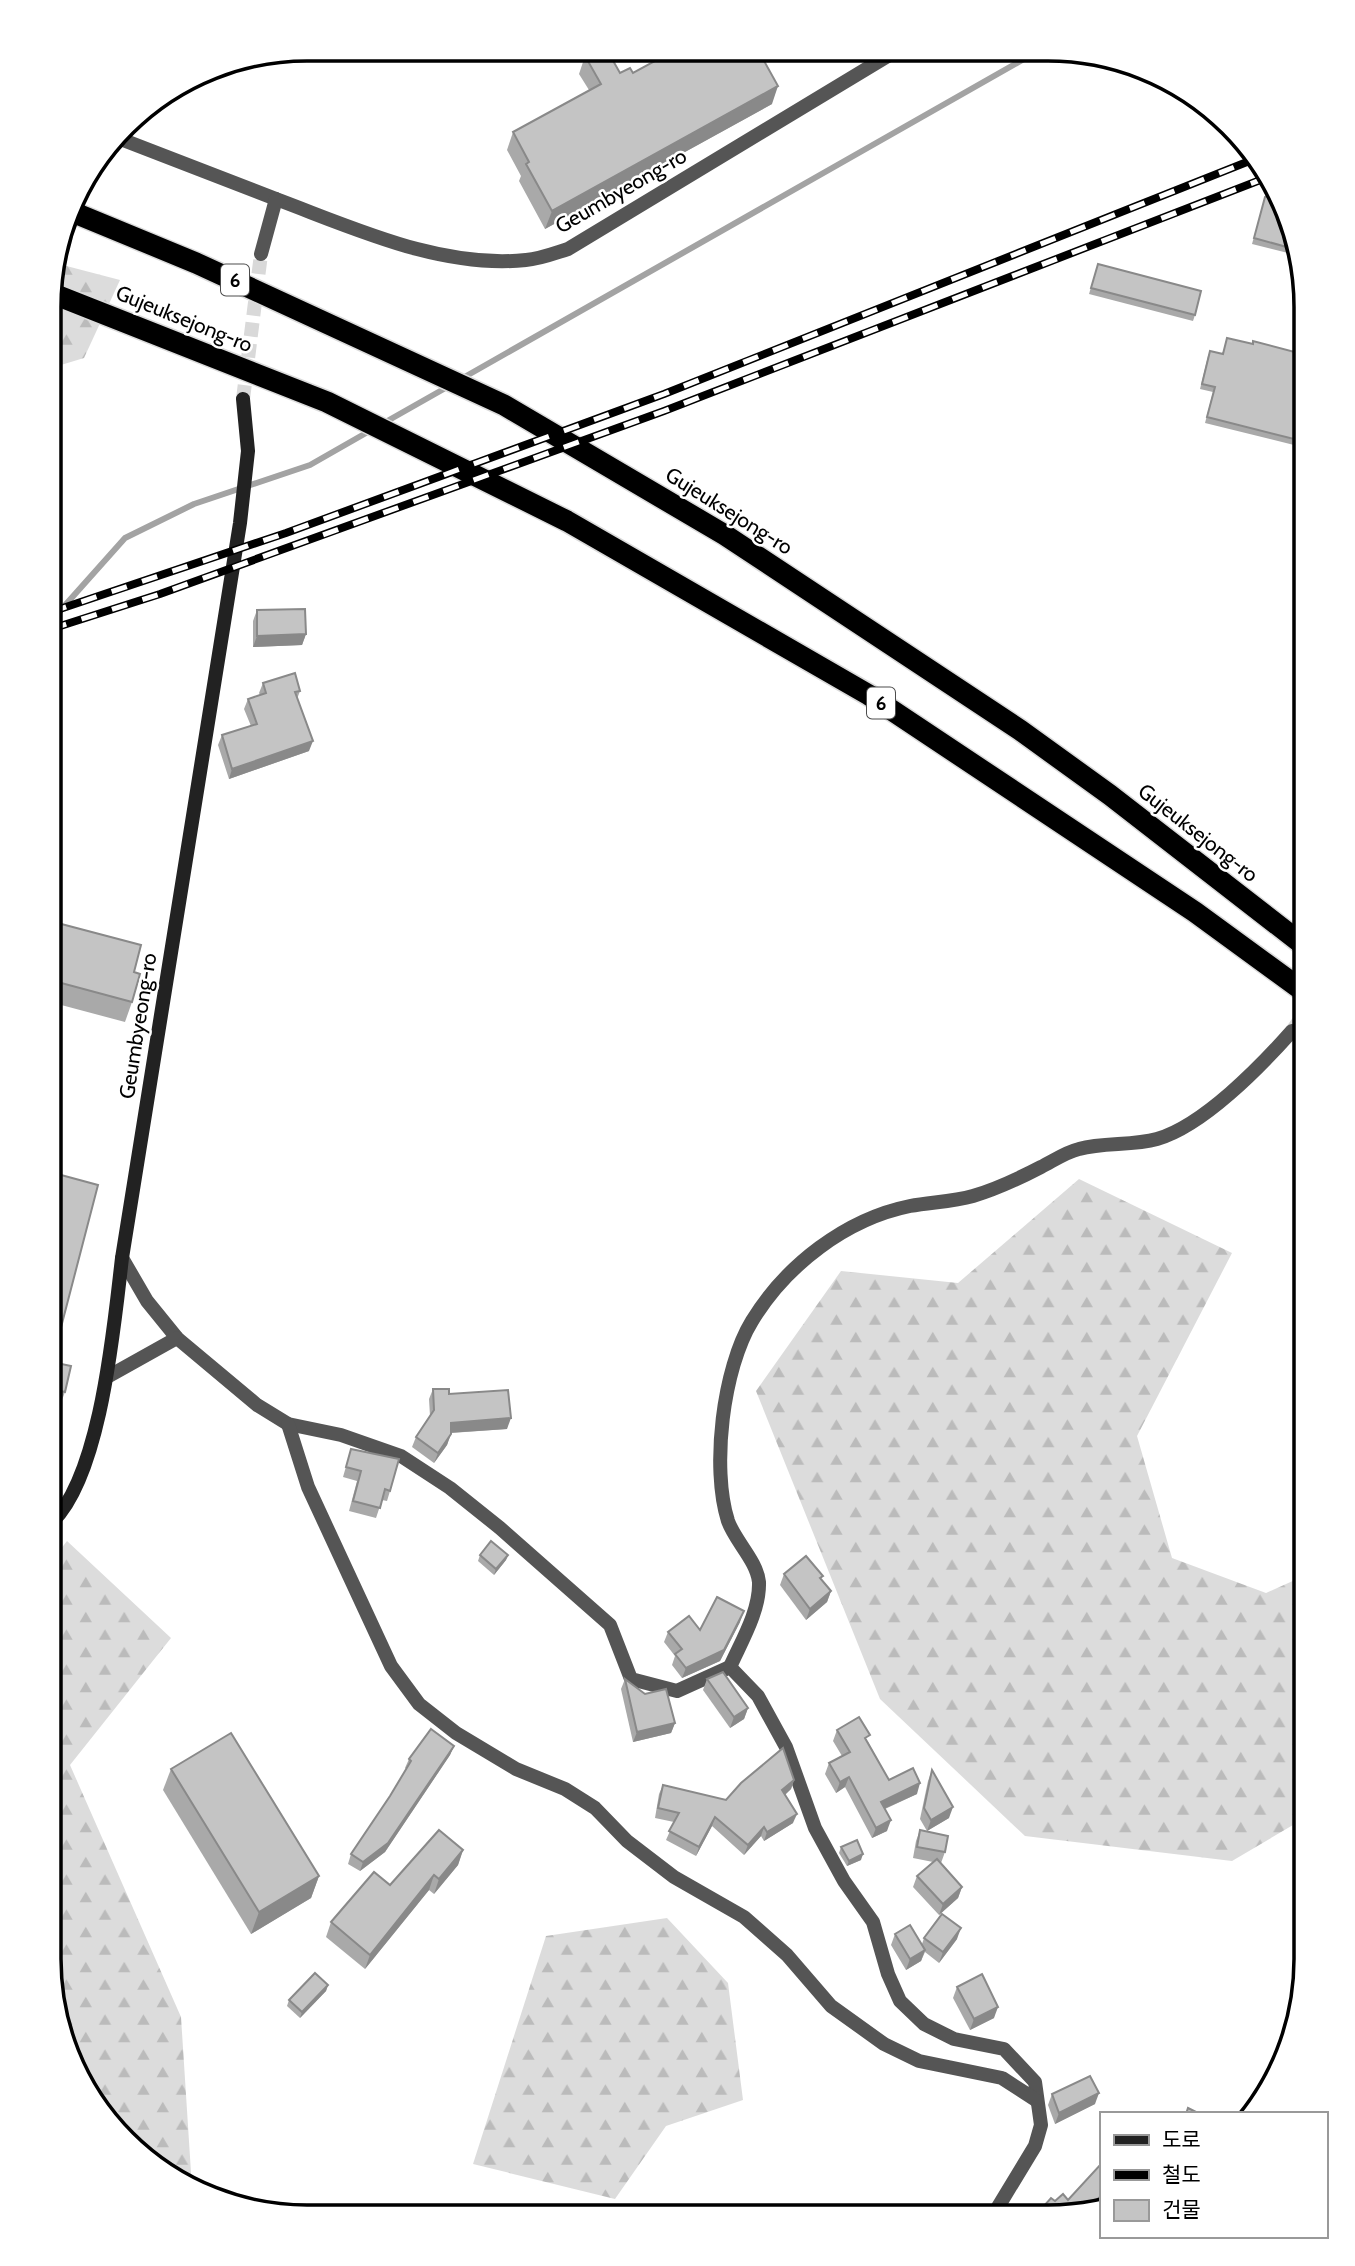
<svg xmlns="http://www.w3.org/2000/svg" width="1355" height="2266" font-family="Cabin,'Noto Sans KR',sans-serif">
	<style>
		.forest { fill: url(#forest-firs) }
		.lines { fill: none; stroke-linecap: round; stroke-linejoin: round }
		.stream { stroke: #a3a3a3; stroke-width: 6 }
		.street-tunnel { stroke: #d9d9d9; stroke-width: 14; stroke-dasharray: 14 7; stroke-linecap: butt }
		.secondary-tunnel { stroke: #d9d9d9; stroke-width: 14; stroke-dasharray: 14 7; stroke-linecap: butt }
		.highway-casing { stroke: #dbdbdb; stroke-width: 24 }
		.street { stroke: #555; stroke-width: 14 }
		.secondary { stroke: #222; stroke-width: 14 }
		.highway { stroke: #000; stroke-width: 21 }
		.rail-casing { stroke: #000; stroke-width: 8 }
		.rail { stroke: #fff; stroke-width: 5; stroke-dasharray: 16; stroke-linecap: butt }
		.wall { fill: #a9a9a9 }
		.shaded-wall { fill: #898989 }
		.building { fill: #c4c4c4; stroke: #898989; stroke-width: 2 }
		.labels { text-anchor: middle; stroke-width: 5; stroke-linejoin: round; paint-order: stroke }
		.shield { fill: #fff; stroke: #4c4c4c; stroke-width: 2 }
		.shield-label { font-size: 19px; font-weight: bold; fill: #000 }
		.street-label { font-size: 21px; fill: #000; stroke: #fff }
		.rim { fill: none; stroke: #000; stroke-width: 3.5 }
	</style>
	<defs>
		<pattern id="forest-firs" width="22" height="20" patternUnits="userSpaceOnUse" patternTransform="scale(1.75)"><rect width="22" height="20" fill="#dcdcdc"/><path d="M5 1l3.5 6h-7zM16 11l3.5 6h-7z" fill="#bbb"/></pattern>
	</defs>
	<rect width="100%" height="100%" fill="#fff"/>
	<g class="forest">
		<polygon points="55,263 120,280 84,358 51,368 51,274"/>
		<polygon points="1079,1179 1232,1253 1137,1436 1172,1558 1266,1593 1306,1575 1305,1818 1232,1861 1025,1836 880,1699 756,1391 841,1271 958,1283"/>
		<polygon points="67,1541 171,1638 70,1765 181,2017 192,2188 151,2164 103,2116 69,2057 49,1958 50,1563"/>
		<polygon points="667,1918 728,1983 743,2100 666,2126 615,2199 473,2164 546,1936"/>
	</g>
	<g class="lines">
		<g class="stream">
			<polyline points="461,379 1038,51"/>
			<polyline points="382,424 449,386"/>
			<polyline points="51,621 125,538 194,504 310,465 373,429"/>
		</g>
		<polyline class="street-tunnel" points="1292,1031 1306,1011"/>
		<polyline class="secondary-tunnel" points="243,399 261,254"/>
		<defs>
			<g id="highway">
				<polyline points="70,211 196,263 504,405 725,535 1020,730 1110,795 1306,947"/>
				<polyline points="51,293 327,402 567,521 869,695 1195,912 1306,993"/>
			</g>
		</defs>
		<use href="#highway" class="highway-casing"/>
		<g class="street">
			<polyline points="118,138 276,199"/>
			<path d="M261 254 276 199C354 228 441 269 526 260 540 259 555 253 568 249L896 51"/>
			<polyline points="122,1258 147,1301 177,1338 257,1405 288,1424 341,1435 401,1456 450,1488 500,1528 610,1625 631,1679 677,1691 730,1667 758,1696 786,1747 815,1828 844,1881 873,1922 888,1974 900,2001 924,2024 954,2039 1004,2049 1035,2082 1041,2125 1035,2146 992,2217"/>
			<polyline points="109,1376 177,1338"/>
			<polyline points="288,1424 308,1487 346,1569 391,1666 419,1704 456,1733 516,1769 565,1789 595,1808 627,1841 674,1877 744,1917 787,1955 831,2006 884,2044 919,2061 1002,2078 1036,2100"/>
			<path d="M730 1667C741 1642 760 1611 759 1582 757 1561 735 1541 728 1521 711 1468 723 1368 752 1321 786 1265 846 1219 910 1206 931 1202 952 1202 973 1196 997 1189 1018 1179 1041 1167 1053 1161 1066 1152 1079 1149 1104 1142 1132 1146 1157 1139 1203 1126 1261 1066 1292 1031"/>
		</g>
		<path class="secondary" d="M50 1524C101 1479 114 1325 122 1258L240 523 248 451 243 399"/>
		<use href="#highway" class="highway"/>
		<defs>
			<g id="rail">
				<polyline points="51,612 286,533 664,394 1257,158"/>
				<polyline points="51,629 160,594 664,411 1268,177"/>
			</g>
		</defs>
		<use href="#rail" class="rail-casing"/>
		<use href="#rail" class="rail"/>
	</g>
	<g class="wall">
		<polygon points="666,51 772,104 545,229 519,181 521,176 507,150 513,132 589,90 579,74 585,56 620,73 633,73 664,56"/>
		<polygon points="1265,197 1286,209 1296,255 1252,244"/>
		<polygon points="1098,264 1195,315 1193,321 1089,294"/>
		<polygon points="1227,338 1306,355 1306,448 1205,423 1213,392 1200,389 1208,356 1210,351 1223,354"/>
		<polygon points="257,610 306,634 302,645 253,647 253,621"/>
		<polygon points="263,683 300,691 297,699 309,751 229,779 218,745 222,735 251,726 244,709 248,699 260,695 259,693"/>
		<polygon points="50,921 134,972 132,1002 125,1022 50,1002"/>
		<polygon points="52,1362 65,1392 57,1413 51,1412"/>
		<polygon points="433,1389 449,1394 507,1429 451,1433 447,1445 434,1463 412,1447 416,1437 430,1416 429,1399"/>
		<polygon points="351,1449 390,1491 387,1501 382,1500 376,1518 349,1511 357,1481 343,1477"/>
		<polygon points="480,1555 508,1555 506,1560 494,1575 478,1561"/>
		<polygon points="784,1574 831,1591 827,1602 806,1620 780,1585"/>
		<polygon points="740,1622 720,1661 682,1678 672,1665 675,1656 664,1642 668,1632 700,1630"/>
		<polygon points="625,1679 645,1694 675,1723 671,1733 633,1742 621,1689"/>
		<polygon points="707,1679 748,1708 744,1719 730,1728 703,1690"/>
		<polygon points="837,1730 868,1742 889,1780 917,1794 885,1809 887,1831 872,1838 845,1787 836,1793 825,1774 829,1763 842,1756 833,1741"/>
		<polygon points="454,1746 450,1755 385,1852 360,1871 348,1864 351,1854 390,1796 406,1769 405,1768 409,1759"/>
		<polygon points="171,1769 319,1876 311,1898 251,1934 163,1790"/>
		<polygon points="932,1770 949,1818 927,1831 920,1819 928,1781"/>
		<polygon points="794,1780 791,1789 785,1795 793,1823 764,1841 761,1836 744,1855 712,1826 696,1856 666,1840 674,1822 655,1818 659,1794 663,1785 726,1800"/>
		<polygon points="920,1830 945,1852 941,1863 962,1887 958,1898 939,1915 913,1887 917,1876 933,1862 913,1858 916,1841"/>
		<polygon points="841,1847 861,1860 847,1866 839,1853"/>
		<polygon points="463,1850 458,1865 434,1894 429,1890 365,1969 326,1937 331,1922 390,1885"/>
		<polygon points="895,1934 922,1944 924,1938 957,1939 939,1963 925,1952 921,1961 906,1970 891,1945"/>
		<polygon points="328,1985 326,1991 300,2018 287,2006 289,2000"/>
		<polygon points="957,1987 994,2018 970,2030 953,1998"/>
		<polygon points="1052,2094 1095,2104 1055,2124 1048,2105"/>
		<polygon points="1101,2164 1101,2206 1098,2205 1055,2201 1068,2200"/>
	</g>
	<g class="shaded-wall">
		<polygon points="778,86 772,104 545,229 552,211"/>
		<polygon points="306,634 302,645 253,647 257,636"/>
		<polygon points="313,741 309,751 229,779 232,769"/>
		<polygon points="511,1418 507,1429 447,1433 451,1423"/>
		<polygon points="451,1434 447,1445 434,1463 438,1453"/>
		<polygon points="508,1555 506,1560 494,1575 496,1569"/>
		<polygon points="831,1591 827,1602 806,1620 810,1609"/>
		<polygon points="744,1611 740,1622 720,1661 682,1678 686,1668"/>
		<polygon points="748,1708 744,1719 730,1728 734,1717"/>
		<polygon points="675,1723 671,1733 633,1742 637,1732"/>
		<polygon points="454,1746 450,1755 385,1852 360,1871 363,1862"/>
		<polygon points="849,1777 845,1787 836,1793 840,1782"/>
		<polygon points="794,1780 791,1789 779,1800 782,1790"/>
		<polygon points="920,1783 917,1794 877,1812 881,1802"/>
		<polygon points="953,1807 949,1818 927,1831 931,1820"/>
		<polygon points="797,1814 793,1823 764,1841 767,1832"/>
		<polygon points="715,1817 712,1826 696,1856 699,1847"/>
		<polygon points="891,1820 887,1831 872,1838 876,1828"/>
		<polygon points="764,1827 761,1836 744,1855 748,1845"/>
		<polygon points="463,1850 458,1865 434,1894 439,1879"/>
		<polygon points="863,1854 861,1860 847,1866 849,1861"/>
		<polygon points="434,1875 429,1890 365,1969 370,1955"/>
		<polygon points="319,1876 311,1898 251,1934 259,1912"/>
		<polygon points="962,1887 958,1898 939,1915 943,1904"/>
		<polygon points="961,1928 957,1939 939,1963 943,1952"/>
		<polygon points="925,1950 921,1961 906,1970 910,1959"/>
		<polygon points="328,1985 326,1991 300,2018 302,2012"/>
		<polygon points="998,2007 994,2018 970,2030 974,2019"/>
		<polygon points="1099,2093 1095,2104 1055,2124 1059,2113"/>
		<polygon points="1101,2196 1098,2205 1094,2208 1086,2209"/>
	</g>
	<g class="building">
		<polygon points="597,50 607,50 620,73 630,68 633,73 668,54 666,51 668,50 727,50 728,52 731,50 758,50 778,86 552,211 526,164 529,162 513,132 601,84 585,56"/>
		<polygon points="1277,192 1286,209 1294,249 1254,238 1265,197"/>
		<polygon points="1098,264 1201,291 1195,315 1091,288"/>
		<polygon points="1227,338 1253,344 1253,341 1306,355 1306,442 1207,417 1215,387 1202,384 1210,351 1223,354"/>
		<polygon points="305,609 306,634 257,636 257,610"/>
		<polygon points="295,673 300,691 295,692 313,741 232,769 222,735 257,724 248,699 266,693 263,683"/>
		<polygon points="50,921 141,945 134,972 140,974 132,1002 50,980"/>
		<polygon points="50,1172 98,1185 52,1362 71,1366 65,1392 56,1390 50,1418"/>
		<polygon points="433,1389 449,1389 449,1394 508,1390 511,1418 451,1423 451,1434 438,1453 416,1437 434,1410"/>
		<polygon points="351,1449 399,1459 390,1491 385,1489 380,1508 353,1501 361,1471 346,1467"/>
		<polygon points="491,1541 508,1555 496,1569 480,1555"/>
		<polygon points="806,1556 823,1576 820,1578 831,1591 810,1609 784,1574"/>
		<polygon points="717,1597 744,1611 724,1650 686,1668 675,1654 682,1649 668,1632 689,1616 700,1630"/>
		<polygon points="723,1672 748,1708 734,1717 707,1679"/>
		<polygon points="625,1679 645,1694 666,1689 675,1723 637,1732"/>
		<polygon points="859,1717 870,1735 865,1738 889,1780 913,1768 920,1783 881,1802 891,1820 876,1828 849,1777 840,1782 829,1763 850,1752 837,1730"/>
		<polygon points="431,1729 454,1746 388,1843 363,1862 351,1854 390,1796 411,1761 409,1759"/>
		<polygon points="231,1733 319,1876 259,1912 171,1769"/>
		<polygon points="783,1748 794,1780 782,1790 797,1814 767,1832 764,1827 748,1845 715,1817 699,1847 669,1831 679,1813 658,1808 663,1785 726,1800 741,1783"/>
		<polygon points="932,1770 953,1807 931,1820 924,1808"/>
		<polygon points="439,1830 463,1850 439,1879 434,1875 370,1955 331,1922 374,1872 390,1885"/>
		<polygon points="920,1830 948,1836 945,1852 917,1847"/>
		<polygon points="857,1840 863,1854 849,1861 841,1847"/>
		<polygon points="937,1859 962,1887 943,1904 917,1876"/>
		<polygon points="942,1914 961,1928 943,1952 924,1938"/>
		<polygon points="910,1925 925,1950 910,1959 895,1934"/>
		<polygon points="315,1973 328,1985 302,2012 289,2000"/>
		<polygon points="982,1974 998,2007 974,2019 957,1987"/>
		<polygon points="1090,2076 1099,2093 1059,2113 1052,2094"/>
		<polygon points="1188,2108 1200,2114 1186,2114"/>
		<polygon points="1101,2164 1101,2196 1086,2209 1048,2217 1034,2217 1051,2198 1055,2201 1063,2194 1068,2200"/>
	</g>
	<g class="labels">
		<g class="shield">
			<rect x="221" y="264.5" width="28" height="31" rx="5"/>
			<rect x="867" y="687.5" width="28" height="31" rx="5"/>
		</g>
		<g class="shield-label">
			<text x="235" y="287">6</text>
			<text x="881" y="710">6</text>
		</g>
		<g class="street-label">
			<text transform="translate(621 191) rotate(-30)" y="7">Geumbyeong-ro</text>
			<text transform="translate(184 319) rotate(22)" y="7">Gujeuksejong-ro</text>
			<text transform="translate(729 511) rotate(32)" y="7">Gujeuksejong-ro</text>
			<text transform="translate(1198 833) rotate(38)" y="7">Gujeuksejong-ro</text>
			<text transform="translate(138 1026) rotate(-81)" y="7">Geumbyeong-ro</text>
		</g>
	</g>
	<path d="M0 0H1355V2266H0ZM307 61H1048A246 246 0 0 1 1294 307V1959A246 246 0 0 1 1048 2205H307A246 246 0 0 1 61 1959V307A246 246 0 0 1 307 61Z" fill="#fff" fill-rule="evenodd"/>
	<path class="rim" d="M307 61H1048A246 246 0 0 1 1294 307V1959A246 246 0 0 1 1048 2205H307A246 246 0 0 1 61 1959V307A246 246 0 0 1 307 61Z"/>
	<rect x="1100" y="2112" width="228" height="126" fill="#ffffff" stroke="#999999" stroke-width="2"/>
	<rect x="1114" y="2135" width="35" height="10" fill="#222222" stroke="#999999" stroke-width="2"/>
	<text x="1162" y="2147" font-size="21" fill="#000000">도로</text>
	<rect x="1114" y="2170" width="35" height="10" fill="#000000" stroke="#999999" stroke-width="2"/>
	<text x="1162" y="2182" font-size="21" fill="#000000">철도</text>
	<rect x="1114" y="2200" width="35" height="21" fill="#c4c4c4" stroke="#999999" stroke-width="2"/>
	<text x="1162" y="2217" font-size="21" fill="#000000">건물</text>
</svg>
